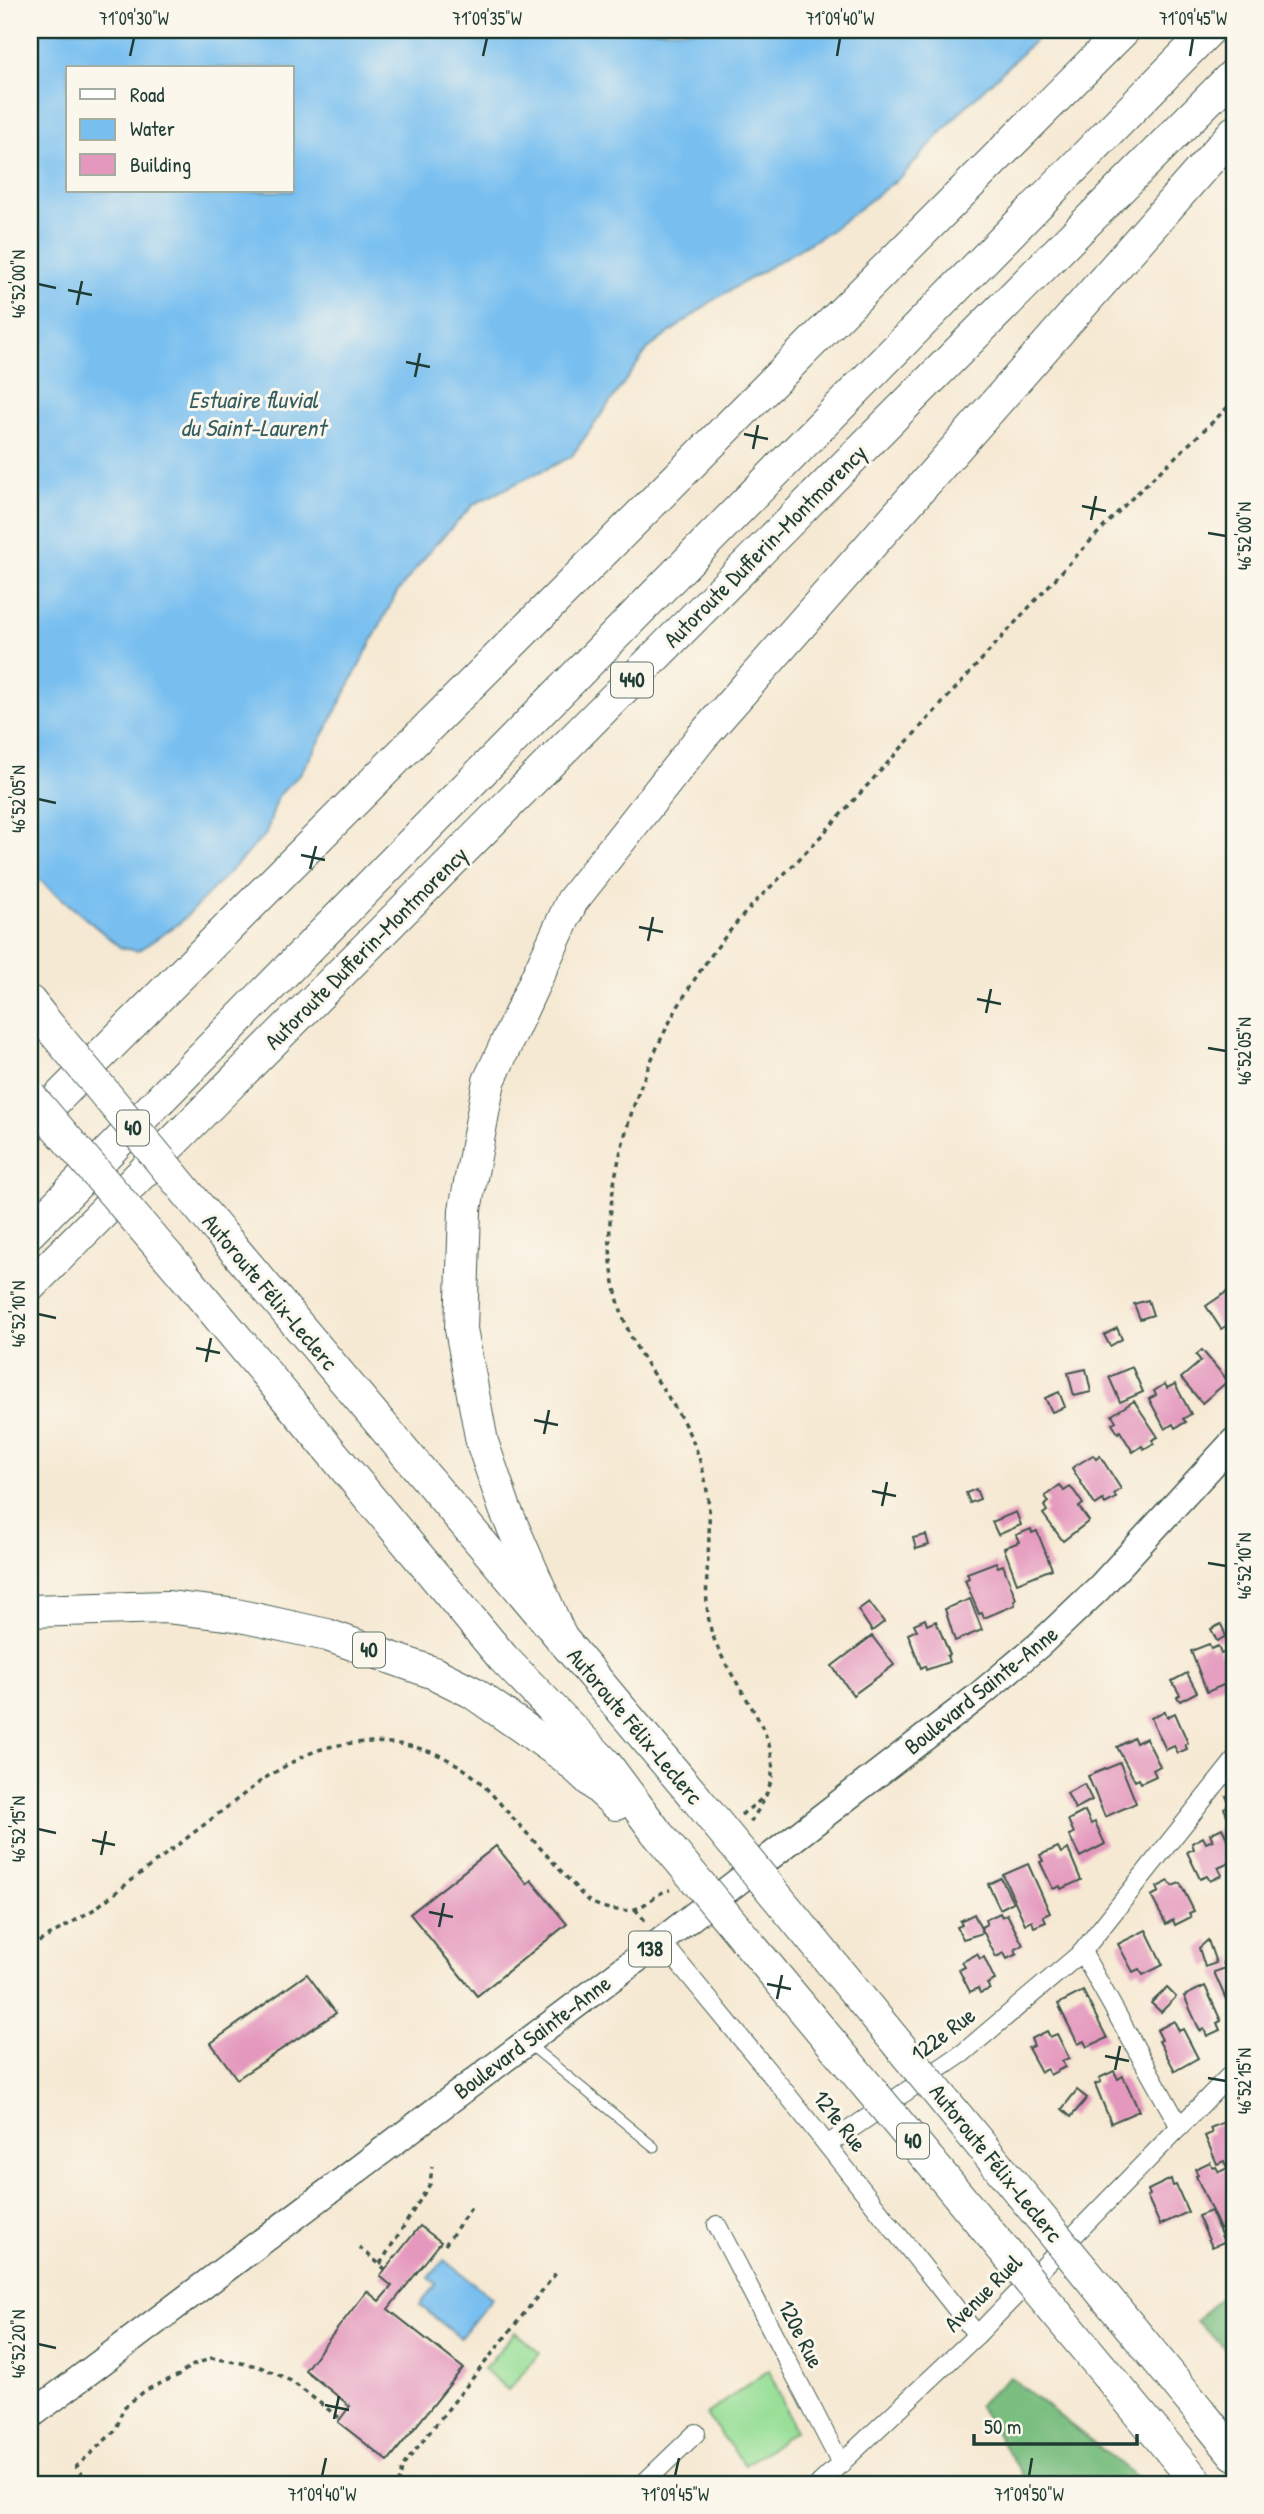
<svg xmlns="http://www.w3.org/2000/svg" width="1264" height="2514" font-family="'Patrick Hand',sans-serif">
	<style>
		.green { fill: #99df98; stroke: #5c8e66; stroke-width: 2 }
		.forest { fill: #7abe80; stroke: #4c7e5a; stroke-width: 2 }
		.water { fill: #78bff0; stroke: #4c7e92; stroke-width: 2; fill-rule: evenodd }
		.building { fill: #e498bd }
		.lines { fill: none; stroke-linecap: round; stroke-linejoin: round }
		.service-casing { stroke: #3f574c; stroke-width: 11 }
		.minor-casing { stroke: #3f574c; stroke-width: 20 }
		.primary-casing { stroke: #3f574c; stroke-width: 29 }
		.motorway-casing { stroke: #3f574c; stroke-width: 34 }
		.path { stroke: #3f574c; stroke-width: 3.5; stroke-dasharray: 5 5; stroke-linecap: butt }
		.service { stroke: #fff; stroke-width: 9 }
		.minor { stroke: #fff; stroke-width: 18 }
		.primary { stroke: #fff; stroke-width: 26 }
		.motorway { stroke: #fff; stroke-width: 32 }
		.motorway-bridge-casing { stroke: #3f574c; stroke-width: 34; stroke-linecap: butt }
		.motorway-bridge { stroke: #fff; stroke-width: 32 }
		.ticks { fill: none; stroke: #1f3d34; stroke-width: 2.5 }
		.labels { text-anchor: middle; stroke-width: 6; stroke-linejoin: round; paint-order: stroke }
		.shield { fill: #fbf7ec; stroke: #61756b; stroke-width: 2 }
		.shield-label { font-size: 21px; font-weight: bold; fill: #1f3d34 }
		.street-label { font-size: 23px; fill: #1f3d34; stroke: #fbf7ec }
		.water-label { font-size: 24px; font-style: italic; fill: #355e63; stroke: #fbf7ec }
		.neatline { fill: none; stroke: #1f3d34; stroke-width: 2.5 }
		.ticks-label { font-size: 18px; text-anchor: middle; fill: #1f3d34 }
	</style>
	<rect width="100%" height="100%" fill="#fbf7ec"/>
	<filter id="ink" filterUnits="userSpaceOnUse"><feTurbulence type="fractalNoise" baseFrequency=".0143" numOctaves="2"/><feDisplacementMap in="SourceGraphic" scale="14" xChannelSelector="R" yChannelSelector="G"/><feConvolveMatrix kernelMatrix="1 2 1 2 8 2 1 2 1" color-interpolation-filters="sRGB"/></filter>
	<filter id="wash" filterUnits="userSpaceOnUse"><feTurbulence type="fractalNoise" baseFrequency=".00686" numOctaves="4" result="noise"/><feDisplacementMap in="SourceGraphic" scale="28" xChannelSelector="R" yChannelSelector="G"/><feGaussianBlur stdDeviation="1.57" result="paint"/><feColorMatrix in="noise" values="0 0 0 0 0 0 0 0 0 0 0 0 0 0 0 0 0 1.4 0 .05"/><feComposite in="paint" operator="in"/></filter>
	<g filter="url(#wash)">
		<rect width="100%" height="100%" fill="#f6e9d3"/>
		<g class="green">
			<polygon points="515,2332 540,2353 508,2390 484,2369"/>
			<polygon points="769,2370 795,2431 745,2465 706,2415"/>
		</g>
		<g class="forest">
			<polygon points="1234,2284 1234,2357 1196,2321"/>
			<polygon points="1010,2377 1137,2477 1138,2484 1016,2484 1024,2477 978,2405"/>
		</g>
		<g class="water">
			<path d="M30 30H1046L961 111 903 175 830 231 712 301 648 349 571 457 474 504 434 546 396 594 325 732 300 774 278 796 266 834 181 922 138 951 121 948 30 872ZM68 68H292V191H68Z"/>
			<polygon points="444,2260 492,2298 460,2338 420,2305 436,2284 429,2278"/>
		</g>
		<g id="blocks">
			<g class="building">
				<polygon points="1234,1287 1234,1321 1221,1329 1206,1306"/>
				<polygon points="1148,1300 1153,1315 1140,1319 1134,1304"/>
				<polygon points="1117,1328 1122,1339 1110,1346 1104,1335"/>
				<polygon points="1202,1350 1228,1381 1202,1403 1181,1378 1201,1361 1196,1355"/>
				<polygon points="1132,1367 1143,1392 1120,1402 1109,1377"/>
				<polygon points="1086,1369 1091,1392 1074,1396 1068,1373"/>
				<polygon points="1165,1384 1167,1388 1175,1384 1191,1414 1183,1419 1186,1422 1175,1428 1173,1424 1165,1429 1149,1399 1156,1395 1154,1391"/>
				<polygon points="1059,1392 1065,1407 1052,1412 1045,1398"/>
				<polygon points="1134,1401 1158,1437 1152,1440 1154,1443 1144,1449 1142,1446 1133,1452 1120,1431 1118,1433 1112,1424 1116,1421 1112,1415"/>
				<polygon points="1093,1455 1096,1459 1100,1456 1121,1489 1114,1494 1116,1498 1105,1504 1103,1500 1095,1505 1072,1468"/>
				<polygon points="1060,1485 1064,1491 1070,1487 1074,1491 1083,1504 1079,1507 1089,1521 1063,1541 1043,1514 1047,1511 1044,1506 1049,1502 1045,1496"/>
				<polygon points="976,1489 980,1499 970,1503 966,1493"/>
				<polygon points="1016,1512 1021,1525 998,1535 992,1522"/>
				<polygon points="1031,1529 1032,1533 1037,1531 1052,1569 1017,1583 1004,1548 1019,1542 1016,1535"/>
				<polygon points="926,1535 929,1545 916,1549 913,1538"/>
				<polygon points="996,1562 998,1567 1003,1565 1016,1599 1014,1600 1015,1605 984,1618 982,1613 979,1614 965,1580 969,1578 967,1573"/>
				<polygon points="970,1599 982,1630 955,1641 945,1609"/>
				<polygon points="869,1602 884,1622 872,1631 858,1610"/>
				<polygon points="925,1619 927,1625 936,1621 950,1655 947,1656 949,1662 926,1670 925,1666 921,1668 908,1634 917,1630 914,1624"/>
				<polygon points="1221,1624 1226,1636 1217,1641 1211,1629"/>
				<polygon points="872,1636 894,1665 853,1695 832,1666"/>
				<polygon points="1209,1644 1211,1649 1218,1646 1221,1654 1234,1649 1234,1672 1230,1674 1233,1681 1207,1692 1191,1651"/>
				<polygon points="1187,1673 1197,1692 1180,1701 1177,1697 1180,1695 1172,1681"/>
				<polygon points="1165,1711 1167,1717 1175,1713 1188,1743 1185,1744 1187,1749 1178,1753 1174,1746 1166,1750 1151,1718"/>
				<polygon points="1134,1738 1136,1743 1146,1738 1160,1766 1153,1770 1156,1776 1141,1783 1139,1779 1135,1781 1117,1747"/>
				<polygon points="1120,1763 1136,1803 1105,1817 1088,1776"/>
				<polygon points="1084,1784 1092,1800 1075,1809 1067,1793"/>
				<polygon points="1234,1793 1234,1831 1224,1808 1230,1804 1226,1796"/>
				<polygon points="1085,1811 1091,1824 1095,1822 1105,1844 1080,1857 1069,1835 1074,1833 1068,1820"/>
				<polygon points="1222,1828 1234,1853 1234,1861 1218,1868 1222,1875 1210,1881 1207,1876 1200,1879 1187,1852 1194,1849 1192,1843 1203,1837 1206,1843 1213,1840 1210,1834"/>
				<polygon points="496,1846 527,1884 531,1880 567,1924 477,1996 410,1914"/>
				<polygon points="1058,1847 1061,1853 1068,1849 1081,1880 1061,1889 1060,1886 1053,1889 1040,1862 1043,1861 1040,1855"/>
				<polygon points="1028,1864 1050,1913 1043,1916 1046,1922 1034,1927 1032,1921 1025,1924 1003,1875"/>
				<polygon points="1001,1878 1013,1902 1000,1909 988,1884"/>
				<polygon points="1169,1881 1172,1886 1180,1883 1194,1911 1189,1913 1191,1917 1175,1925 1173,1920 1166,1924 1151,1896 1159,1892 1157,1887"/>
				<polygon points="1000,1913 1002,1917 1007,1914 1023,1945 1015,1949 1017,1954 1007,1959 1004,1953 996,1957 981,1927 987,1924 985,1920"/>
				<polygon points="974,1914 983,1933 963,1939 957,1927 962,1925 960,1921"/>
				<polygon points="1146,1930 1163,1965 1143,1975 1139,1969 1133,1972 1118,1944"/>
				<polygon points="1208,1940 1216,1963 1205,1967 1199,1948"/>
				<polygon points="977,1954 980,1959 984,1957 995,1980 987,1984 990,1989 980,1993 978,1988 970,1992 959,1970 965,1967 962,1962"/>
				<polygon points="1234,1957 1234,2007 1232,2001 1228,2004 1214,1972 1226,1968 1223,1962"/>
				<polygon points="307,1974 336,2013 237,2079 211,2043"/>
				<polygon points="1205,1986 1221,2021 1217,2023 1220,2030 1207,2036 1204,2029 1200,2031 1184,1996"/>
				<polygon points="1167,1988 1176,1997 1161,2012 1151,2003"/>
				<polygon points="1083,1991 1107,2038 1087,2047 1084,2041 1078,2044 1058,2004"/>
				<polygon points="1174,2021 1179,2031 1183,2029 1198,2058 1175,2071 1159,2041 1162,2040 1157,2030"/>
				<polygon points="1047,2031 1050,2037 1057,2034 1069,2058 1062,2061 1065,2067 1050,2075 1047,2069 1041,2072 1028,2048 1034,2046 1031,2039"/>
				<polygon points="1114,2071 1118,2079 1123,2076 1139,2111 1111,2123 1095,2084 1101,2082 1099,2078"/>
				<polygon points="1077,2090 1087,2098 1071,2117 1062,2109"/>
				<polygon points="1234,2104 1234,2163 1226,2166 1224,2161 1217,2164 1205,2136 1212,2133 1210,2128 1229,2120 1224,2108"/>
				<polygon points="1210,2162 1213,2168 1216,2167 1219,2172 1234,2165 1234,2215 1220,2229 1196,2176 1198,2175 1195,2169"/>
				<polygon points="1171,2179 1173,2186 1176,2185 1188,2212 1160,2225 1147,2196 1150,2195 1148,2190"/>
				<polygon points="1211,2211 1224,2242 1212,2247 1198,2216"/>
				<polygon points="420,2226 441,2242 388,2309 463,2368 388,2461 338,2422 350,2406 305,2370 367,2291 379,2301 392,2286 380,2276"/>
			</g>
		</g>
	</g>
	<g filter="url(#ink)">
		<use href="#blocks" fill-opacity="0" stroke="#3f574c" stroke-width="2"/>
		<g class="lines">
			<defs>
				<polyline id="service" points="530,2045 654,2147"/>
				<g id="minor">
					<polyline points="661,1941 782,2088 977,2335"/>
					<polyline points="1082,1952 1180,2127"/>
					<polyline points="827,2145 963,2053 1082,1952 1234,1761"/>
					<polyline points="717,2225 841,2464"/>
					<polyline points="643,2484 696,2433"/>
					<polyline points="819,2484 977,2335 1234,2071"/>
				</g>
				<polyline id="primary" points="30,2416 661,1941 977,1697 1040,1644 1099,1588 1234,1441"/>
				<g id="motorway">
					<polyline points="30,1002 44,1020"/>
					<polyline points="30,1126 1124,30"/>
					<polyline points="30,1232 1209,30"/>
					<polyline points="223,1236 695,1797"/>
					<polyline points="183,1274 503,1658 605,1763 657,1833"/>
					<polyline points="30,1286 1234,74"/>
					<polyline points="30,1611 167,1607 236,1615 327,1635 434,1673 472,1692 564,1756 616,1804"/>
					<polyline points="562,1640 505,1509 482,1442 461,1329 465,1210 489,1081 572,901 701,738 1234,132"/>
					<polyline points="1201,2413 1234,2454"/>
					<polyline points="1170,2450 1198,2484"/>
				</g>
			</defs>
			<use href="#service" class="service-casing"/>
			<use href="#minor" class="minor-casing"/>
			<use href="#primary" class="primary-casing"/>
			<use href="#motorway" class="motorway-casing"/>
			<g class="path">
				<polyline points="741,1815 763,1798"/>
				<path d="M750 1822C763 1804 775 1783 772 1760 768 1718 724 1674 711 1630 703 1599 708 1568 709 1536 710 1511 708 1485 700 1461 688 1420 659 1386 638 1350 607 1295 604 1228 617 1168 637 1073 681 985 746 912 765 891 786 873 806 852 839 817 871 781 904 745 977 666 1048 584 1123 507 1159 471 1198 437 1234 401"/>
				<polyline points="635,1909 647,1923"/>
				<path d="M30 1947 93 1910 265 1778C283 1768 301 1755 322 1749 366 1736 422 1741 461 1767 480 1779 496 1799 511 1816 536 1843 561 1871 586 1899 599 1908 619 1913 635 1909 648 1905 656 1892 670 1890"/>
				<polyline points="445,2245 473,2205"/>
				<polyline points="359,2247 385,2269"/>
				<polyline points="380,2264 430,2184 432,2167"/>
				<polyline points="89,2484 76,2467 116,2430 123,2408 146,2390 179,2375 191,2366 212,2358 258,2366 279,2375 291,2381 341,2419"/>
				<polyline points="397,2484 400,2480 402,2467 557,2272"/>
			</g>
			<use href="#service" class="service"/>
			<use href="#minor" class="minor"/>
			<use href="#primary" class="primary"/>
			<use href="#motorway" class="motorway"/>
			<defs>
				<g id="motorway-bridge">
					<polyline points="44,1020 223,1236"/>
					<polyline points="30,1096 183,1274"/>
					<polyline points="695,1797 1201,2413"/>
					<polyline points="657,1833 1170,2450"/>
				</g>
			</defs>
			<use href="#motorway-bridge" class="motorway-bridge-casing"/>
			<use href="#motorway-bridge" class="motorway-bridge"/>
		</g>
	</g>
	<path class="ticks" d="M130 56 134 38M483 56 487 38M837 56 840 38M1190 56 1193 38M38 284 56 288M68 290 92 295M77 305 82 281M406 362 430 367M415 377 420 353M744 434 768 439M753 449 758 425M1082 506 1106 511M1091 520 1096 496M1208 533 1226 536M38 799 56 803M301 855 325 860M310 869 316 846M639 927 663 932M648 941 653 917M977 999 1001 1004M986 1013 991 989M1208 1048 1226 1051M38 1314 56 1318M196 1348 220 1353M206 1362 211 1338M534 1420 558 1425M544 1434 549 1410M872 1491 896 1496M882 1506 887 1482M1208 1563 1226 1566M38 1829 56 1833M92 1840 115 1845M101 1855 106 1831M429 1912 453 1917M439 1927 444 1903M767 1984 791 1989M777 1999 782 1975M1105 2056 1129 2061M1115 2070 1120 2046M1208 2078 1226 2081M38 2344 56 2348M325 2405 349 2410M334 2419 339 2396M322 2476 326 2458M675 2476 679 2458M1029 2476 1032 2458"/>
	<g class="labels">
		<g class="shield">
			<rect x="611" y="662.5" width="42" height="35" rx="5"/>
			<rect x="117" y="1110.5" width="32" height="35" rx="5"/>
			<rect x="353" y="1632.5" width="32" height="35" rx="5"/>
			<rect x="629" y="1931.5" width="42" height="35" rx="5"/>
			<rect x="897" y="2123.5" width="32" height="35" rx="5"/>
		</g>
		<g class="shield-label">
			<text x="632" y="687">440</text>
			<text x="133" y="1135">40</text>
			<text x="369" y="1657">40</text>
			<text x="650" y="1956">138</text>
			<text x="913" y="2148">40</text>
		</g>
		<g class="street-label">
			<text transform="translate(765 546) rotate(-45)" y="8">Autoroute Dufferin-Montmorency</text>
			<text transform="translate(366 948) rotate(-45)" y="8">Autoroute Dufferin-Montmorency</text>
			<text transform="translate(270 1292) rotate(50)" y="8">Autoroute Félix-Leclerc</text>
			<text transform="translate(981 1690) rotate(-39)" y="8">Boulevard Sainte-Anne</text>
			<text transform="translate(635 1726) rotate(50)" y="8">Autoroute Félix-Leclerc</text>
			<text transform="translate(943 2034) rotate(-37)" y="8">122e Rue</text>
			<text transform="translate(532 2037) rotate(-37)" y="8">Boulevard Sainte-Anne</text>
			<text transform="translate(840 2121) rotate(52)" y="8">121e Rue</text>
			<text transform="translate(996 2163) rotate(51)" y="8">Autoroute Félix-Leclerc</text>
			<text transform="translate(983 2293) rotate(-45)" y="8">Avenue Ruel</text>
			<text transform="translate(801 2334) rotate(63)" y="8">120e Rue</text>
		</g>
		<g class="water-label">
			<text x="253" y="408">Estuaire fluvial<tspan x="253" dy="28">du Saint-Laurent</tspan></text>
		</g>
	</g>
	<rect width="1264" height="2514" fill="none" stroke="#fbf7ec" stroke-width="77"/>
	<rect x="66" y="66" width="228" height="126" fill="#fbf7ec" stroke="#a3ada2" stroke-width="2"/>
	<rect x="80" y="89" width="35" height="10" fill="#ffffff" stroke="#a3ada2" stroke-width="2"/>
	<text x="130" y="102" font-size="21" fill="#1f3d34">Road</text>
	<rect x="80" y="119" width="35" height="21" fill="#78bff0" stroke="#a3ada2" stroke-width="2"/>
	<text x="130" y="136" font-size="21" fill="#1f3d34">Water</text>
	<rect x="80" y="154" width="35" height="21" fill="#e498bd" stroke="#a3ada2" stroke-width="2"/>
	<text x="130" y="172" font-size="21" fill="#1f3d34">Building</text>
	<path d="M974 2434v10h163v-10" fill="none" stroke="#1f3d34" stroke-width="3.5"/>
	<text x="984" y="2434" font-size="21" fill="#1f3d34" stroke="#fbf7ec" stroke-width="5" paint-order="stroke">50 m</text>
	<rect x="38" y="38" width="1188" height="2438" class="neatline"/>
	<g class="ticks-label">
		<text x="134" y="25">71°09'30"W</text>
		<text x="487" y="25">71°09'35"W</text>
		<text x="840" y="25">71°09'40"W</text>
		<text x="1193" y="25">71°09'45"W</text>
		<text transform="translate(19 284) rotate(-90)" y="6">46°52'00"N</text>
		<text transform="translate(1245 536) rotate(-90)" y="6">46°52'00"N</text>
		<text transform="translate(19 799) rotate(-90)" y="6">46°52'05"N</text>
		<text transform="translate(1245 1051) rotate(-90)" y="6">46°52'05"N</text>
		<text transform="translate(19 1314) rotate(-90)" y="6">46°52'10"N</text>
		<text transform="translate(1245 1566) rotate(-90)" y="6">46°52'10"N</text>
		<text transform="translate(19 1829) rotate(-90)" y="6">46°52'15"N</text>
		<text transform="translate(1245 2081) rotate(-90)" y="6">46°52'15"N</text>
		<text transform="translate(19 2344) rotate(-90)" y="6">46°52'20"N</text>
		<text x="322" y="2501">71°09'40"W</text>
		<text x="675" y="2501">71°09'45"W</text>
		<text x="1029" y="2501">71°09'50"W</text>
	</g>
</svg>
